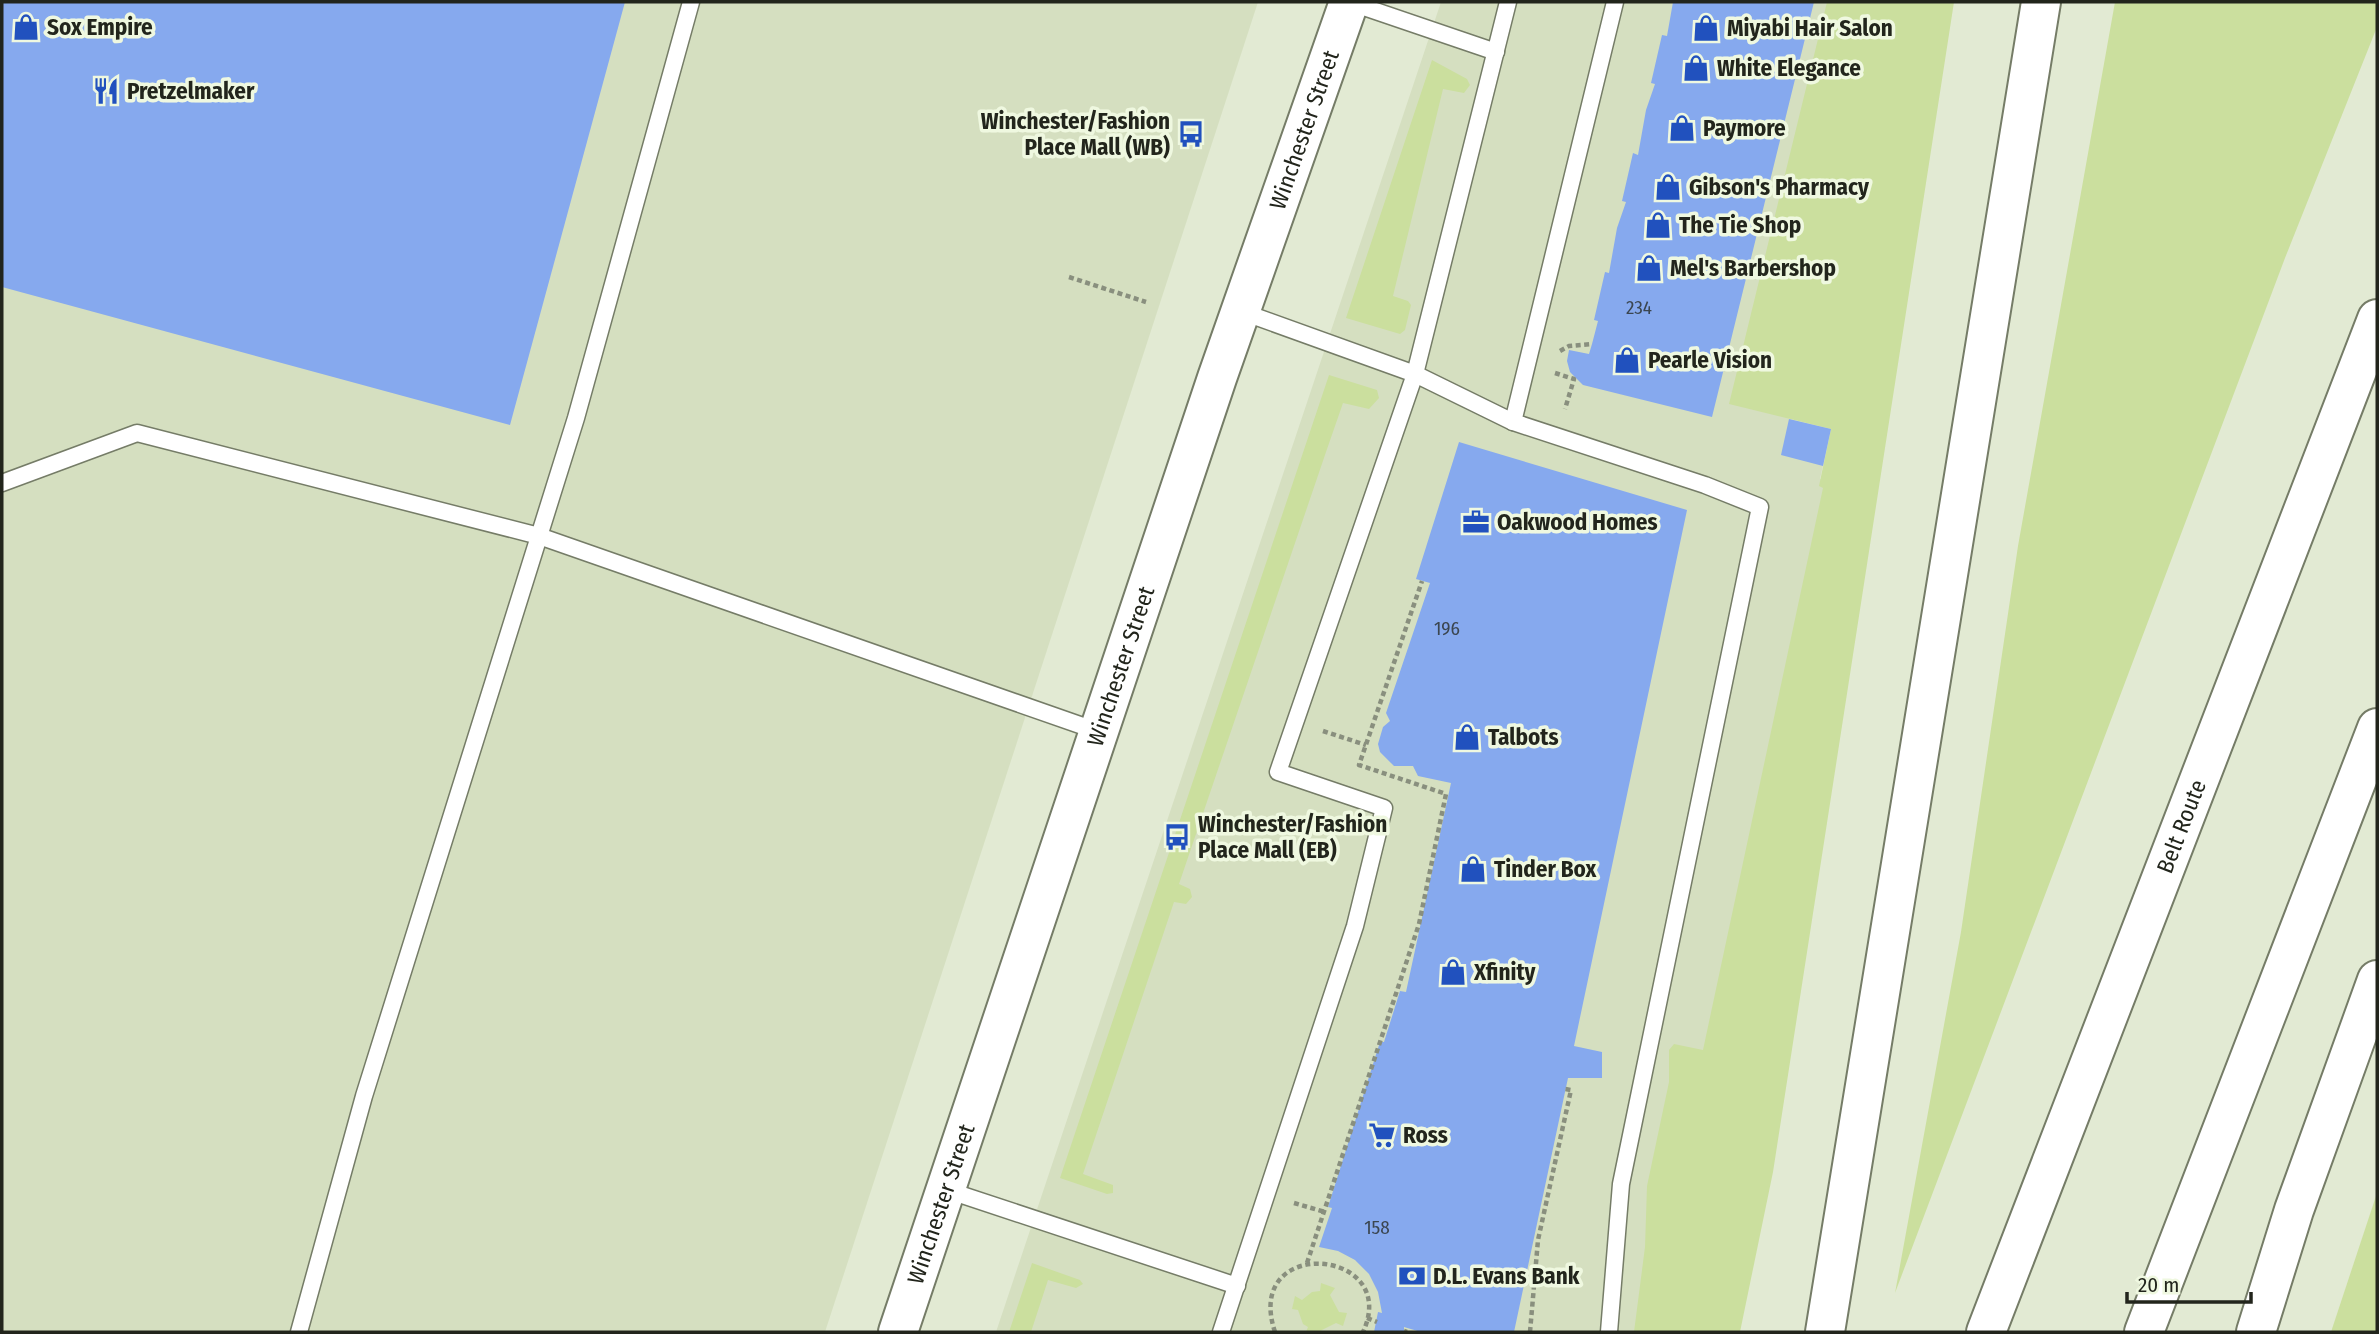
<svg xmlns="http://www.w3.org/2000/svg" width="2379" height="1334" font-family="'Fira Sans Condensed',sans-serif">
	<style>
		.built { fill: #d5dfc0 }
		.green { fill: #cbdf9e }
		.building { fill: #86a9ee }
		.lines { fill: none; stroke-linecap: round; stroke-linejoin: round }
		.lane-casing { stroke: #757c67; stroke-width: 19 }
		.primary-casing { stroke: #757c67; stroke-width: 42 }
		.highway-casing { stroke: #757c67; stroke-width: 42 }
		.path { stroke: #898f7e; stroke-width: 4.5; stroke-dasharray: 5 3.5; stroke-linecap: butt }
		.lane { stroke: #fff; stroke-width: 16 }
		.primary { stroke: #fff; stroke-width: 38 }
		.highway { stroke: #fff; stroke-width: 38 }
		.labels { text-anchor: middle; stroke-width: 7; stroke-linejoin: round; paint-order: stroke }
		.number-label { font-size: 19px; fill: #3b4650 }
		.poi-label { font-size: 23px; font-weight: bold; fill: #22251c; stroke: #eff8e0; text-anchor: start }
		.street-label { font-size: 23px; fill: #22251c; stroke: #eff8e0 }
	</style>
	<rect width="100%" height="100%" fill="#e2ead3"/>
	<g class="built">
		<polygon points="2,2 1258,2 825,1332 2,1332"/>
		<polygon points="1441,2 1854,2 1789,419 1831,429 1820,479 1833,481 1645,1332 996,1332"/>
	</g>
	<g class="green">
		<polygon points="1827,2 1954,2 1773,1172 1740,1332 1634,1332 1645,1247 1647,1186 1669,1082 1669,1050 1674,1044 1703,1050 1823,488 1819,486 1831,429 1729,404"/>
		<polygon points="2115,2 2377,2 2377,27 2285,258 1895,1293 1961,932 2018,546"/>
		<polygon points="1432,60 1467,79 1470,85 1464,93 1443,89 1393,296 1408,301 1411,305 1405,330 1400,334 1346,318"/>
		<polygon points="1329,375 1377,390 1379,398 1369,409 1343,403 1326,452 1179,884 1190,889 1192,897 1186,904 1174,902 1083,1174 1113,1185 1113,1193 1107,1194 1060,1178"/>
		<polygon points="2377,1193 2377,1332 2331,1332"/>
		<polygon points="1032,1263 1080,1280 1083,1284 1076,1288 1048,1280 1031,1332 1009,1332"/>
		<polygon points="1321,1283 1335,1288 1330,1295 1339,1312 1347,1313 1343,1326 1336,1323 1318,1332 1306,1332 1308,1327 1303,1324 1298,1310 1292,1309 1295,1296 1302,1300 1312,1292 1320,1291"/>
	</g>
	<g class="building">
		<polygon points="2,2 625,2 510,425 2,287"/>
		<polygon points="1673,2 1814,2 1712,417 1583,385 1570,372 1567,361 1569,350 1589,354 1592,344 1598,321 1594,320 1605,272 1609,273 1617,228 1626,202 1622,201 1633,153 1638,155 1646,110 1655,84 1651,83 1662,35 1667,36"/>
		<polygon points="1789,419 1831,429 1823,466 1781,455"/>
		<polygon points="1459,442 1687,510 1574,1046 1602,1052 1602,1078 1568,1078 1514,1332 1421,1332 1404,1327 1404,1332 1374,1332 1378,1312 1382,1313 1378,1292 1369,1274 1355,1260 1338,1251 1319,1247 1332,1208 1328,1207 1380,1042 1384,1042 1400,991 1406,992 1451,783 1418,776 1413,766 1394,766 1380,752 1378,744 1383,727 1390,721 1386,713 1430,583 1416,579"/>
	</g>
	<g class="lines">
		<defs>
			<g id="lane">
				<polyline points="1349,2 1496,52"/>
				<polyline points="1240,311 1415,374 1513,422 1705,485 1760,507 1621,1184 1609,1332"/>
				<polyline points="1513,422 1615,2"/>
				<polyline points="2,483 137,433 539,536 1100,732"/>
				<polyline points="947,1190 1237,1286"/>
				<polyline points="299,1332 364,1096 576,418 691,2"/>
				<polyline points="1221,1332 1355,926 1384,808 1278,772 1415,374 1508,2"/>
			</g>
			<g id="primary">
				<path id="s1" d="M898 1332 1217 378 1349 2"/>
			</g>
			<g id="highway">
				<polyline points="1825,1332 2041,2"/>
				<path id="s2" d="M1986 1332 2377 319"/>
				<polyline points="2144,1332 2377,728"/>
				<polyline points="2256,1332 2294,1210 2377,980"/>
			</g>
		</defs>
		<use href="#lane" class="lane-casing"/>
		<use href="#primary" class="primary-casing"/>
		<use href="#highway" class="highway-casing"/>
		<g class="path">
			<polyline points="1069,277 1146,302"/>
			<polyline points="1560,351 1569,346 1592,344"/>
			<polyline points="1555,373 1574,379 1565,409"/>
			<polyline points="1323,731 1366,745"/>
			<polyline points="1294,1203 1325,1212"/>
			<polyline points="1307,1263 1419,924 1446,794 1359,765 1422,581"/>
			<polyline points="1367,1318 1377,1322"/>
			<polyline points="1404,1331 1407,1332"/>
			<path d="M1275 1332C1242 1234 1402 1248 1363 1332"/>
			<polyline points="1530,1332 1538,1240 1571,1090 1565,1089"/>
		</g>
		<use href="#lane" class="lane"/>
		<use href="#primary" class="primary"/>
		<use href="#highway" class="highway"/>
	</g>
	<defs>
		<symbol id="shop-bare" viewBox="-9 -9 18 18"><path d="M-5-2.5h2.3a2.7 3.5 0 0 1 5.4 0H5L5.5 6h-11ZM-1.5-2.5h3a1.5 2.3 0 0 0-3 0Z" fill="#2151be" stroke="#eff8e0" stroke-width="2.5" paint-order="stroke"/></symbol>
		<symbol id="restaurant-bare" viewBox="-9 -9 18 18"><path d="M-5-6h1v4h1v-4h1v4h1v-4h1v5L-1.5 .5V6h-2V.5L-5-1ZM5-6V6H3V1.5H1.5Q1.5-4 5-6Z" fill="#2151be" stroke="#eff8e0" stroke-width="2.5" paint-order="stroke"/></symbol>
		<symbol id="bus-bare" viewBox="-9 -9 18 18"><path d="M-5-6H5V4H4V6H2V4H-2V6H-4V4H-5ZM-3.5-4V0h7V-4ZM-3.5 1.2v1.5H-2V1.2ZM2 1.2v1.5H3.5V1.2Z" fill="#2151be" stroke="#eff8e0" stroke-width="2.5" paint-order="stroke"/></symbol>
		<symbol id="office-bare" viewBox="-9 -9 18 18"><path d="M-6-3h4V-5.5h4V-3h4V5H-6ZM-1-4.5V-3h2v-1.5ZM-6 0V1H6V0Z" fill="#2151be" stroke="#eff8e0" stroke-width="2.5" paint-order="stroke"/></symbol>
		<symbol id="supermarket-bare" viewBox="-9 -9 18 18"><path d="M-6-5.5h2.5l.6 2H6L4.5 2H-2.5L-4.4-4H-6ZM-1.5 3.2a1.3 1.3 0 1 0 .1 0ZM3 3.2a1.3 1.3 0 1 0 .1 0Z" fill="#2151be" stroke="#eff8e0" stroke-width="2.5" paint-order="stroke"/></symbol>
		<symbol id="bank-bare" viewBox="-9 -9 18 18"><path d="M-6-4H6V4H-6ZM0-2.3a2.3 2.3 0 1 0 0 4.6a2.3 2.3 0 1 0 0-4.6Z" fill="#2151be" stroke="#eff8e0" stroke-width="2.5" paint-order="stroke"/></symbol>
	</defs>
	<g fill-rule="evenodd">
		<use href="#shop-bare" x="7" y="8" width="38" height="38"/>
		<use href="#shop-bare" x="1687" y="9" width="38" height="38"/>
		<use href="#shop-bare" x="1677" y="49" width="38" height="38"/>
		<use href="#restaurant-bare" x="87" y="72" width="38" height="38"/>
		<use href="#shop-bare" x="1663" y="109" width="38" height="38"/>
		<use href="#bus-bare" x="1172" y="115" width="38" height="38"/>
		<use href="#shop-bare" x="1649" y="168" width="38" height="38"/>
		<use href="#shop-bare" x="1639" y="206" width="38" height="38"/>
		<use href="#shop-bare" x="1630" y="249" width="38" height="38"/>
		<use href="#shop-bare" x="1608" y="341" width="38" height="38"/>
		<use href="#office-bare" x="1457" y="503" width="38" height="38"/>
		<use href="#shop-bare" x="1448" y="718" width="38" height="38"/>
		<use href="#bus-bare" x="1158" y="818" width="38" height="38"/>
		<use href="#shop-bare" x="1454" y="850" width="38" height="38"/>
		<use href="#shop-bare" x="1434" y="953" width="38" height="38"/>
		<use href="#supermarket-bare" x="1363" y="1116" width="38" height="38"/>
		<use href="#bank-bare" x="1393" y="1257" width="38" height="38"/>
	</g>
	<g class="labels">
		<g class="number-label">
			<text x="1639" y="314">234</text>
			<text x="1447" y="635">196</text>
			<text x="1377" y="1234">158</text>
		</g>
		<g class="poi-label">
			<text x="47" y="35">Sox Empire</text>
			<text x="1727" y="36">Miyabi Hair Salon</text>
			<text x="1717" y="76">White Elegance</text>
			<text x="127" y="99">Pretzelmaker</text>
			<text x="1170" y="129" text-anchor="end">Winchester/Fashion<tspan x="1170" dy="26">Place Mall (WB)</tspan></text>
			<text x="1703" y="136">Paymore</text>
			<text x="1689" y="195">Gibson's Pharmacy</text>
			<text x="1679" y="233">The Tie Shop</text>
			<text x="1670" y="276">Mel's Barbershop</text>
			<text x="1648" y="368">Pearle Vision</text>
			<text x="1497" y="530">Oakwood Homes</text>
			<text x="1488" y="745">Talbots</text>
			<text x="1198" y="832">Winchester/Fashion<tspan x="1198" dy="26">Place Mall (EB)</tspan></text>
			<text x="1494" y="877">Tinder Box</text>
			<text x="1474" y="980">Xfinity</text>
			<text x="1403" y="1143">Ross</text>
			<text x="1433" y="1284">D.L. Evans Bank</text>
		</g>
		<g class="street-label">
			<text dy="8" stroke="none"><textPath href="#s1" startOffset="1269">Winchester Street</textPath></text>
			<text dy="8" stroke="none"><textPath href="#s1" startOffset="702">Winchester Street</textPath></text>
			<text dy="8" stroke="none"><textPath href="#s2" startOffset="542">Belt Route</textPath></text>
			<text dy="8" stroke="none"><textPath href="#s1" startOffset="135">Winchester Street</textPath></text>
		</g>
	</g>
	<rect width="2379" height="1334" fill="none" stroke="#22251c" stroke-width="7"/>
	<path d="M2127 1292v10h124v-10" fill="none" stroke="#22251c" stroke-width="3.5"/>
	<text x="2138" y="1292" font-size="21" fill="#22251c" stroke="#eff8e0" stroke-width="5" paint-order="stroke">20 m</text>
</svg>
